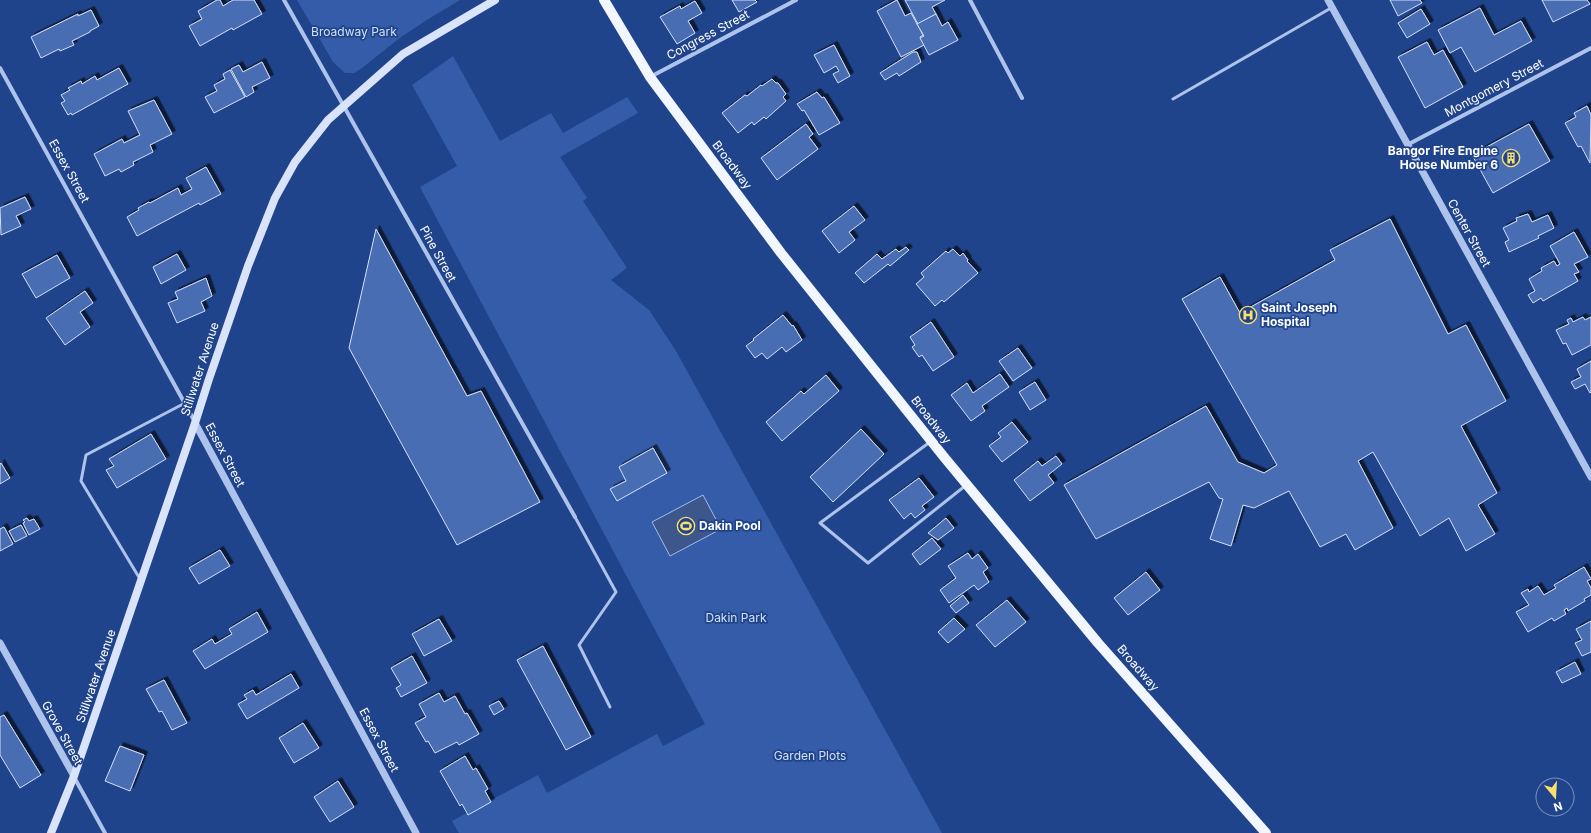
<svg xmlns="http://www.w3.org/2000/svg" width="1591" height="833" font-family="Inter,sans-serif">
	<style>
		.green { fill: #345ca9 }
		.water { fill: #3d568b; stroke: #a1bced }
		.building { fill: #496db3; stroke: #d2e0f8; filter: url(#shadow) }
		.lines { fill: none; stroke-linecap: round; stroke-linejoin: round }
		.service { stroke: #adc3eb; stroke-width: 3 }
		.minor { stroke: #adc3eb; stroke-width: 4 }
		.tertiary { stroke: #adc3eb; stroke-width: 7 }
		.secondary { stroke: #d9e3f9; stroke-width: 8 }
		.primary { stroke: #f2f6fe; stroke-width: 10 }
		.labels { text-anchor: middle; stroke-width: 3.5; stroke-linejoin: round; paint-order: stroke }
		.park-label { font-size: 12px; fill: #d2e0f8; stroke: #20448b }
		.street-label { font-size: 12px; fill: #fff; stroke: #20448b }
		.poi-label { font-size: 12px; font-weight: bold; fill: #fff; stroke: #20448b; text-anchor: start }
	</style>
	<defs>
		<filter id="shadow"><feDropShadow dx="3.5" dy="-3.5" stdDeviation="0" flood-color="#0009"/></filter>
	</defs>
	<rect width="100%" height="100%" fill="#20448b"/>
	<g class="green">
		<polygon points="297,0 460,0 430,18 401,37 362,68 354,73 345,73 333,62"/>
		<polygon points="453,56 500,141 551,113 563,133 627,97 638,113 560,157 587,198 583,201 627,268 611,280 649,310 676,351 942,833 459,833 452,821 538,775 547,793 657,734 663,746 705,724 420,187 457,166 412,85"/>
	</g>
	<polygon class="water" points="703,495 721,529 670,556 652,522"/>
	<g class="building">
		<polygon points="217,0 220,0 223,6 233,0 254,0 262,14 233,30 232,28 200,46 189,26 202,19 198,11"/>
		<polygon points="732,0 755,0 757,2 739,12"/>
		<polygon points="897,0 905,16 911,13 923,35 920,37 924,45 901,57 877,11"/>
		<polygon points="905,0 945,0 932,7 936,14 918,24"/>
		<polygon points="1390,0 1420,0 1422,3 1398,16"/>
		<polygon points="1542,0 1587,0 1590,4 1553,22"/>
		<polygon points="695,1 702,13 688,21 695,33 677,44 660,17 680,6 681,9"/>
		<polygon points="1480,8 1494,35 1521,21 1532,41 1475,72 1461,47 1450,53 1438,30"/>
		<polygon points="1421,9 1430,24 1407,38 1398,23"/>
		<polygon points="91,10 99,26 90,31 90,32 72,41 74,45 60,51 59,49 41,58 31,37 78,14 78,16"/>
		<polygon points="936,14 942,26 948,22 958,40 929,55 920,38 924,36 917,24"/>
		<polygon points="1427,42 1434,55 1443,50 1463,87 1425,108 1398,57"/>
		<polygon points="834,45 850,76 838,83 833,74 839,71 836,66 824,73 814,55"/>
		<polygon points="913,52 917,52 921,62 899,76 897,73 885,80 880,73"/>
		<polygon points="262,62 270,78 252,87 254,92 246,97 231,69 239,65 243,72"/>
		<polygon points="119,68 128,84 72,115 71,113 68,115 61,103 65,101 61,95 70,90 68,88 81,81 82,84 95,76 97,80"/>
		<polygon points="230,70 245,97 214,113 205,97 217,91 214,85 225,79 223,74"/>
		<polygon points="772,79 776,83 778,83 786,94 783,97 786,101 766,119 764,117 754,125 752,122 738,133 722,113 745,95 747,96 761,85 762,86"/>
		<polygon points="817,92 822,98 824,97 840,123 819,135 804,110 802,111 797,104"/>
		<polygon points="154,100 172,134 150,145 153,152 133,162 134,165 121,172 119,169 105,176 94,154 122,139 124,143 140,135 128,111"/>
		<polygon points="1587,106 1591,115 1590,163 1581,146 1578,147 1565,123 1576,117 1574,113"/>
		<polygon points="806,124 813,134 809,137 818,149 777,180 761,158"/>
		<polygon points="1529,124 1550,161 1493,193 1472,155"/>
		<polygon points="206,167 221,194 200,205 199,203 137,236 127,217 139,210 138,208 149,202 150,203 178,188 181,195 192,189 186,178"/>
		<polygon points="25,197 31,209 16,216 21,226 1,235 0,208"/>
		<polygon points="854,206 865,220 849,232 855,240 839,253 822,231"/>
		<polygon points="1528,214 1532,222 1548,215 1554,228 1538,236 1539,238 1509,252 1505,242 1509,240 1503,228 1517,221 1516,218"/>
		<polygon points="1390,219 1448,334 1466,325 1506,401 1461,426 1497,493 1478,505 1495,534 1466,551 1449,518 1420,536 1373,452 1358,461 1393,528 1355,550 1346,534 1320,547 1289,491 1254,508 1243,505 1231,546 1210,539 1223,499 1219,498 1209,482 1096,539 1064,485 1206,406 1238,462 1264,473 1277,465 1182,299 1220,277 1240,313 1335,260 1330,250"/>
		<polygon points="376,229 467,396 481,391 540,502 457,545 349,348"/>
		<polygon points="1574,232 1588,257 1574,264 1579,272 1574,274 1578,281 1543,301 1541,298 1533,303 1528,295 1535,291 1529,279 1542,271 1541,268 1554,261 1557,266 1560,264 1550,246"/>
		<polygon points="906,247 909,250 890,266 888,264 864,283 855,273 877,254 882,259 896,249 899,252"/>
		<polygon points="953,249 960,256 963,253 968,260 967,261 978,273 944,302 942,300 935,306 916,284 924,277 921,273 946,251 948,253"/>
		<polygon points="177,254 186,270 161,284 153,267"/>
		<polygon points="57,255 70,278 36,298 22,274"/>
		<polygon points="206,278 212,296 201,302 205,311 177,323 168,303 178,299 175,292"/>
		<polygon points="85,291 93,303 80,312 90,327 65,345 46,318"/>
		<polygon points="783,315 792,326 793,325 802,340 786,352 782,347 767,359 762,353 755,358 746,346 754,340 753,339"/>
		<polygon points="1583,317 1585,320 1591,317 1591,345 1572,355 1566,343 1563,344 1556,330 1569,324 1567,320 1571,318 1573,322"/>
		<polygon points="931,322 954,357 933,371 922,355 919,357 912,347 915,345 910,337"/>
		<polygon points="1018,348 1032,368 1013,381 999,361"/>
		<polygon points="1591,361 1591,392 1590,393 1585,384 1575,389 1571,382 1581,377 1577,369"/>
		<polygon points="1000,374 1009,387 982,406 985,411 971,421 951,395 967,383 973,393"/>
		<polygon points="826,375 839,391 782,441 766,422 801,391 804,394"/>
		<polygon points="1035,382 1046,400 1030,410 1019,392"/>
		<polygon points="1012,422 1028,442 1002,462 989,446 1001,437 998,433"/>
		<polygon points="861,429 884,454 833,502 810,477"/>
		<polygon points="151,434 166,459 117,488 106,470 114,466 109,459"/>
		<polygon points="653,448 667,473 617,501 610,489 626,481 619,467"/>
		<polygon points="1056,456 1062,464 1048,475 1054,483 1030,501 1014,480 1038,461 1042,466"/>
		<polygon points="1,463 10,478 0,484 0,464"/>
		<polygon points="919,478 934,497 922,506 925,510 915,518 911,513 904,519 889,500"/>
		<polygon points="27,518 29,521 34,519 40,529 29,535 23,523 25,522 23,520"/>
		<polygon points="946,518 954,528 938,540 928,533"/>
		<polygon points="21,525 27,536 15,542 9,531"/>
		<polygon points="4,527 13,544 0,551 0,529"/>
		<polygon points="932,538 941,549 920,565 912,554"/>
		<polygon points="220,550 230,566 199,584 189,568"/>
		<polygon points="968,553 972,559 978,554 988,568 983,572 989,582 978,590 974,585 949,603 940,590 956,578 948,566"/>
		<polygon points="1584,567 1591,579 1587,581 1591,588 1591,595 1584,599 1585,601 1568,611 1567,608 1564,610 1566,614 1554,621 1552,618 1528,632 1516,612 1529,605 1521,593 1528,589 1529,592 1538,586 1544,595 1556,588 1554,585"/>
		<polygon points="1146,572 1160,590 1128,615 1114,598"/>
		<polygon points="963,595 969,603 956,613 950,606"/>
		<polygon points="1007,600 1026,622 995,647 976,625"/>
		<polygon points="257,612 268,632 205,669 193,651 212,639 215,644 232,634 229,629"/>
		<polygon points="954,618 965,629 948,643 938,632"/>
		<polygon points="439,619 452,641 424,656 412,634"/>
		<polygon points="1591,621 1591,652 1582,656 1575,643 1582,640 1576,629"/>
		<polygon points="543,646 591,737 566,750 517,660"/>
		<polygon points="412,656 427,683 401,697 396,688 401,685 391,668"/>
		<polygon points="1575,662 1581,674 1562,683 1556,672"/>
		<polygon points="291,674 299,688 247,719 238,704 247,699 244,695 253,690 256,695"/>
		<polygon points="164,680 187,723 172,730 162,711 159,712 146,689"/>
		<polygon points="439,693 444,702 455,696 465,714 467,713 479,734 459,745 457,742 435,753 428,741 426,742 415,723 426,717 419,704"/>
		<polygon points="499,701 504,709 494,715 489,706"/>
		<polygon points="4,715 41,775 20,788 0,755 0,717"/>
		<polygon points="303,723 319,748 294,763 279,738"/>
		<polygon points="120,746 144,755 130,791 105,781"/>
		<polygon points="465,756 473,770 476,768 488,789 485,791 491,802 468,815 462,804 460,806 440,771"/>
		<polygon points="338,781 354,807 330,822 314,797"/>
	</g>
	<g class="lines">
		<g class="service">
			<polyline points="1173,99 1331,8"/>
			<polyline points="930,442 820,523 868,563 965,486"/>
			<polyline points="575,517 616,592 579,645 610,707"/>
			<polyline points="140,579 81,481 86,455 185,403"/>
		</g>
		<g class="minor">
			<polyline points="284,0 575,517"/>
			<polyline points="970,0 1022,98"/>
			<polyline points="0,68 195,422"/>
			<polyline points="650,77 796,0"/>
			<polyline points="1407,145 1591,48"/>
			<polyline points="74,777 105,833"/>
		</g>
		<g class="tertiary">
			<polyline points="1328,0 1591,477"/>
			<polyline points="195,423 416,833"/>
			<polyline points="0,643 74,776"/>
		</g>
		<polyline class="secondary" points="51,833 74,776 195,423 209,379 248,266 275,198 295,162 328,120 403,54 495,0"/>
		<polyline class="primary" points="604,0 650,77 781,253 944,457 1098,643 1266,833"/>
	</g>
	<defs>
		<symbol id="building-ring" viewBox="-11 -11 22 22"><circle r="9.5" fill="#20448b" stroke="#f8df6e" stroke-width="1.5"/><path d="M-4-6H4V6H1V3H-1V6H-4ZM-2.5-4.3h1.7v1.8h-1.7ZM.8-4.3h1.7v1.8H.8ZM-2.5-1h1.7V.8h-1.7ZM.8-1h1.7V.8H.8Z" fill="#f8df6e"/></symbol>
		<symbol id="hospital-ring" viewBox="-11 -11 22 22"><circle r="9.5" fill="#20448b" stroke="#f8df6e" stroke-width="1.5"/><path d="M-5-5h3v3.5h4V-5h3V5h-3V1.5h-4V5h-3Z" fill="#f8df6e"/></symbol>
		<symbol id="stadium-ring" viewBox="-11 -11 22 22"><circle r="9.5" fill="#20448b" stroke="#f8df6e" stroke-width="1.5"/><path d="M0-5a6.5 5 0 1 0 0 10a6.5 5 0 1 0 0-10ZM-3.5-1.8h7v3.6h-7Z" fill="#f8df6e"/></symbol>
	</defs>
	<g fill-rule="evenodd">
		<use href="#building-ring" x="1501" y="148" width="20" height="20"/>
		<use href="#hospital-ring" x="1238" y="305" width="20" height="20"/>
		<use href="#stadium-ring" x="676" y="516" width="20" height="20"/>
	</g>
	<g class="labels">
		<g class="park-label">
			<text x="354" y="36">Broadway Park</text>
			<text x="736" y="622">Dakin Park</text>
			<text x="810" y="760">Garden Plots</text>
		</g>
		<g class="street-label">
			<text transform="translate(708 35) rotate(-28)" y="4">Congress Street</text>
			<text transform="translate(1494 88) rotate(-28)" y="4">Montgomery Street</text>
			<text transform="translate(732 165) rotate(53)" y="4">Broadway</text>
			<text transform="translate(69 171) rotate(61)" y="4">Essex Street</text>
			<text transform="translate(1469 233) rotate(61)" y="4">Center Street</text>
			<text transform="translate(438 254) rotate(61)" y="4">Pine Street</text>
			<text transform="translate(200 369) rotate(-72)" y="4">Stillwater Avenue</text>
			<text transform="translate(931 420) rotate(52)" y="4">Broadway</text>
			<text transform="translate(225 455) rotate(62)" y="4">Essex Street</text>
			<text transform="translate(1138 668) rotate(49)" y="4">Broadway</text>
			<text transform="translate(96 676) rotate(-71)" y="4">Stillwater Avenue</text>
			<text transform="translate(62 733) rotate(61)" y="4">Grove Street</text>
			<text transform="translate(379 740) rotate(62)" y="4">Essex Street</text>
		</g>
		<g class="poi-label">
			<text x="1498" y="155" text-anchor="end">Bangor Fire Engine<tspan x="1498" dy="14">House Number 6</tspan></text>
			<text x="1261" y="312">Saint Joseph<tspan x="1261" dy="14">Hospital</tspan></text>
			<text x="699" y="530">Dakin Pool</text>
		</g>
	</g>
	<g transform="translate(1555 797) rotate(162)"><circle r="19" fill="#20448b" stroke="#798fb9"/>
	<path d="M0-3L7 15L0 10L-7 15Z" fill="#f8df6e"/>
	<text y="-6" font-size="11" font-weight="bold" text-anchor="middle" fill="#ffffff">N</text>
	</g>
</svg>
